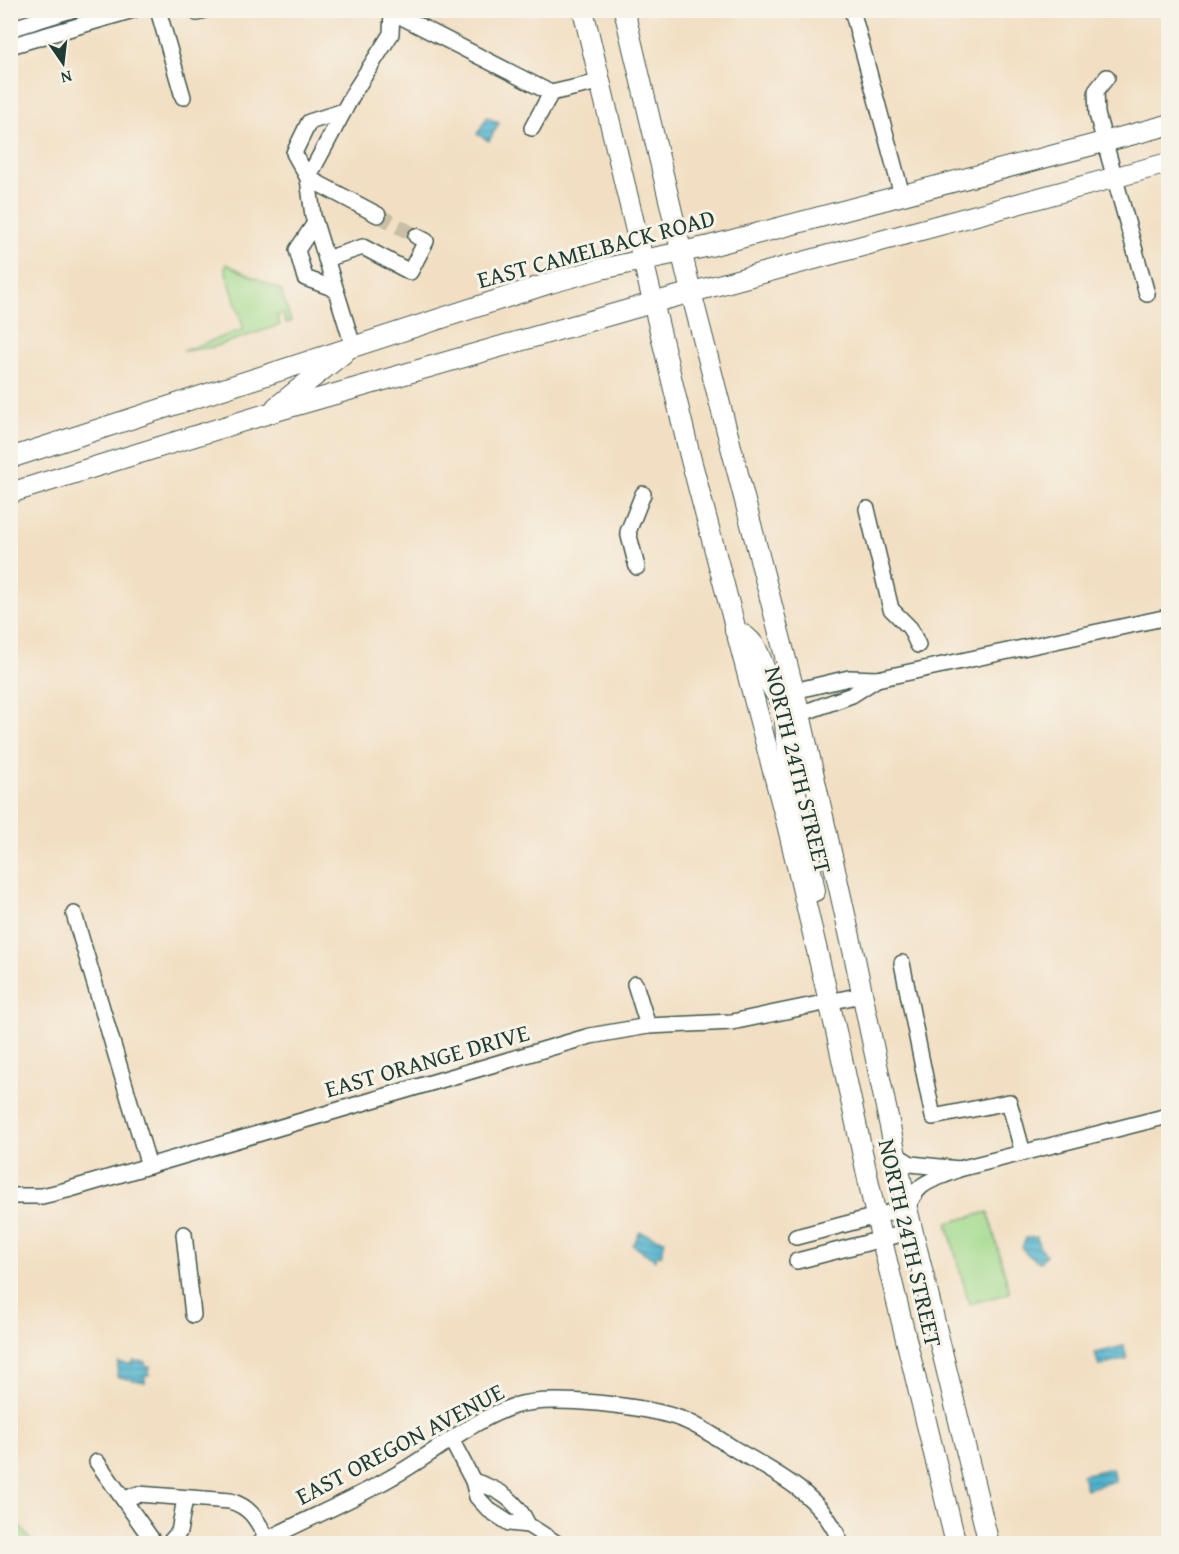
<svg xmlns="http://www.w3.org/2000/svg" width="1179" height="1554" font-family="'Gentium Book Plus',serif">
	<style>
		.green { fill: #a2da8d; stroke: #608c60; stroke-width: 1.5 }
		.water { fill: url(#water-rules); stroke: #387882; stroke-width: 1.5 }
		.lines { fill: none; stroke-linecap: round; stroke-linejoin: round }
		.minor-tunnel { stroke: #c8bfa6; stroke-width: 15; stroke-dasharray: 15 8; stroke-linecap: butt }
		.minor-casing { stroke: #3f5549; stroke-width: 18 }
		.major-casing { stroke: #3f5549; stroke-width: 22 }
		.minor { stroke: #fff; stroke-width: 15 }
		.major { stroke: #fff; stroke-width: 20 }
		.labels { text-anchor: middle; stroke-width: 6; stroke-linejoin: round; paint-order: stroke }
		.street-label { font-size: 24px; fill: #1f3d34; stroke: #f7f3e8 }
	</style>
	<defs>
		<pattern id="water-rules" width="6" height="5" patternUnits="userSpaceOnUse" patternTransform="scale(1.5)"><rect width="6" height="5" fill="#50b4cf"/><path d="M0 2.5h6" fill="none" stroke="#4294a9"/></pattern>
	</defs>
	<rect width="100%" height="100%" fill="#f7f3e8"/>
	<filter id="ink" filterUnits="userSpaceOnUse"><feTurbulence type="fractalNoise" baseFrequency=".0167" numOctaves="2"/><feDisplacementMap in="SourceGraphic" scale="12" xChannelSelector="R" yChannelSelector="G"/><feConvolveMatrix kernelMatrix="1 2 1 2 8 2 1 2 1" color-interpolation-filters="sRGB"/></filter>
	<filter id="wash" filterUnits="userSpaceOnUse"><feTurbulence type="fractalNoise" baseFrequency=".008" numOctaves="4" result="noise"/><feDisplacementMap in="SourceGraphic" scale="24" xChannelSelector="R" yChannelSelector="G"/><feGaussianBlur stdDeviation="1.35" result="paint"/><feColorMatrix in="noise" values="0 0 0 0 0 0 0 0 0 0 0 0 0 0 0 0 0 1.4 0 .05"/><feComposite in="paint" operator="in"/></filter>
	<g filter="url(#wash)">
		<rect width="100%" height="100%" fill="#f2dfc3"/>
		<g class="green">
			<polygon points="226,264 281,290 291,322 286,323 283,314 277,315 280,325 214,347 183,351 244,329 225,269"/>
			<polygon points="988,1212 1010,1293 969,1304 947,1223"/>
			<polygon points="10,1515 11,1515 33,1543 11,1543"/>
		</g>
		<g class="water">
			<polygon points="487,117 499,123 489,141 477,134"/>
			<polygon points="640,1232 665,1241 661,1256 658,1254 655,1260 633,1245"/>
			<polygon points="1037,1237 1039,1246 1046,1255 1040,1262 1026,1254 1022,1247 1026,1238"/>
			<polygon points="1124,1346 1127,1359 1099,1366 1095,1353"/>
			<polygon points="133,1361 145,1362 145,1366 150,1366 149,1375 145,1375 145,1382 117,1377 118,1363 133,1364"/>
			<polygon points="1112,1468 1115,1481 1086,1489 1082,1475"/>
		</g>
	</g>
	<g filter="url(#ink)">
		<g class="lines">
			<polyline class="minor-tunnel" points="378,215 416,236"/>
			<defs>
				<g id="minor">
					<polyline points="158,10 183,97"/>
					<polyline points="852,10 902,195"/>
					<polyline points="392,12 551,93 599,82"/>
					<polyline points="197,13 204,10"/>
					<polyline points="10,29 71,10"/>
					<polyline points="10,46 133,10"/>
					<polyline points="1107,77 1096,91 1097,114 1147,294"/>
					<polyline points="344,111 309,122 294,153 308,178 378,215"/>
					<polyline points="532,128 551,93"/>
					<polyline points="315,223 297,250 305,278 335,289"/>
					<polyline points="326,259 363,247 410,272 426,241 416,236"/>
					<polyline points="353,346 313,216 308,178 354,92 391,34 392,10"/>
					<polyline points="867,509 891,609 910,628 918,645"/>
					<polyline points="637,567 628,532 643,494"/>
					<polyline points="794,691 849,678 877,679 1168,617"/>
					<polyline points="800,714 852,695 877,679"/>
					<polyline points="74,914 149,1166"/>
					<polyline points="902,963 933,1117 1009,1102 1023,1153"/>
					<polyline points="635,984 648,1026"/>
					<polyline points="896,1155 911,1164 959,1169"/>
					<polyline points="10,1196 42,1196 67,1190 590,1036 648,1026 732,1022 862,995"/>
					<polyline points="184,1234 193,1315"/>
					<path d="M796 1237 907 1208C920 1178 932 1182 959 1169L1168 1116"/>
					<polyline points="797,1261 913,1231"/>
					<polyline points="452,1441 473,1481 477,1497 489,1510 509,1523 528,1525 558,1544"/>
					<polyline points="97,1462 155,1544"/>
					<path d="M473 1481C499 1489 517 1500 528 1525"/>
					<path d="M125 1499 138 1494 230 1501C251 1507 257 1520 267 1539"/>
					<polyline points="168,1544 179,1532 185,1498"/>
					<path d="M258 1544C302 1521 349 1502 392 1477 432 1455 470 1421 514 1406 550 1394 648 1406 684 1420 704 1428 724 1443 743 1454 782 1476 825 1499 841 1544"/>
				</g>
				<g id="major">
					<polyline points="583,10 690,456 787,824 836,1031 876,1216 956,1544"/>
					<polyline points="624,10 691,292 800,714 855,959 907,1208 989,1544"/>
					<polyline points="276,407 344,353"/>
					<polyline points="10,458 550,283 601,269 710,246 1168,125"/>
					<polyline points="10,493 276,411 652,303 1168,163"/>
					<path d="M735 631C773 644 755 692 797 712"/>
					<polyline points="794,691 785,716 786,740 815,891"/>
				</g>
			</defs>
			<use href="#minor" class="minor-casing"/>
			<use href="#major" class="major-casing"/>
			<use href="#minor" class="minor"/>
			<use href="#major" class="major"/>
		</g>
	</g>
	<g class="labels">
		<g class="street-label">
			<text transform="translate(596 249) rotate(-15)" y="8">EAST CAMELBACK ROAD</text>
			<text transform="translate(798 770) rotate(76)" y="8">NORTH 24TH STREET</text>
			<text transform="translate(427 1061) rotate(-16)" y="8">EAST ORANGE DRIVE</text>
			<text transform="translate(910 1243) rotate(77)" y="8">NORTH 24TH STREET</text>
			<text transform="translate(400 1444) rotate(-28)" y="8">EAST OREGON AVENUE</text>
		</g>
	</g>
	<rect width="1179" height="1554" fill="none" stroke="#f7f3e8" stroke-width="36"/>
	<g transform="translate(63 63) rotate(166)" stroke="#f7f3e8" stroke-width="4.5" paint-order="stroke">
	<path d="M0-4.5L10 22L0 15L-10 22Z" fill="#1f3d34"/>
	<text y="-9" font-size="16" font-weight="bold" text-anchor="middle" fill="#1f3d34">N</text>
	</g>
</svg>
